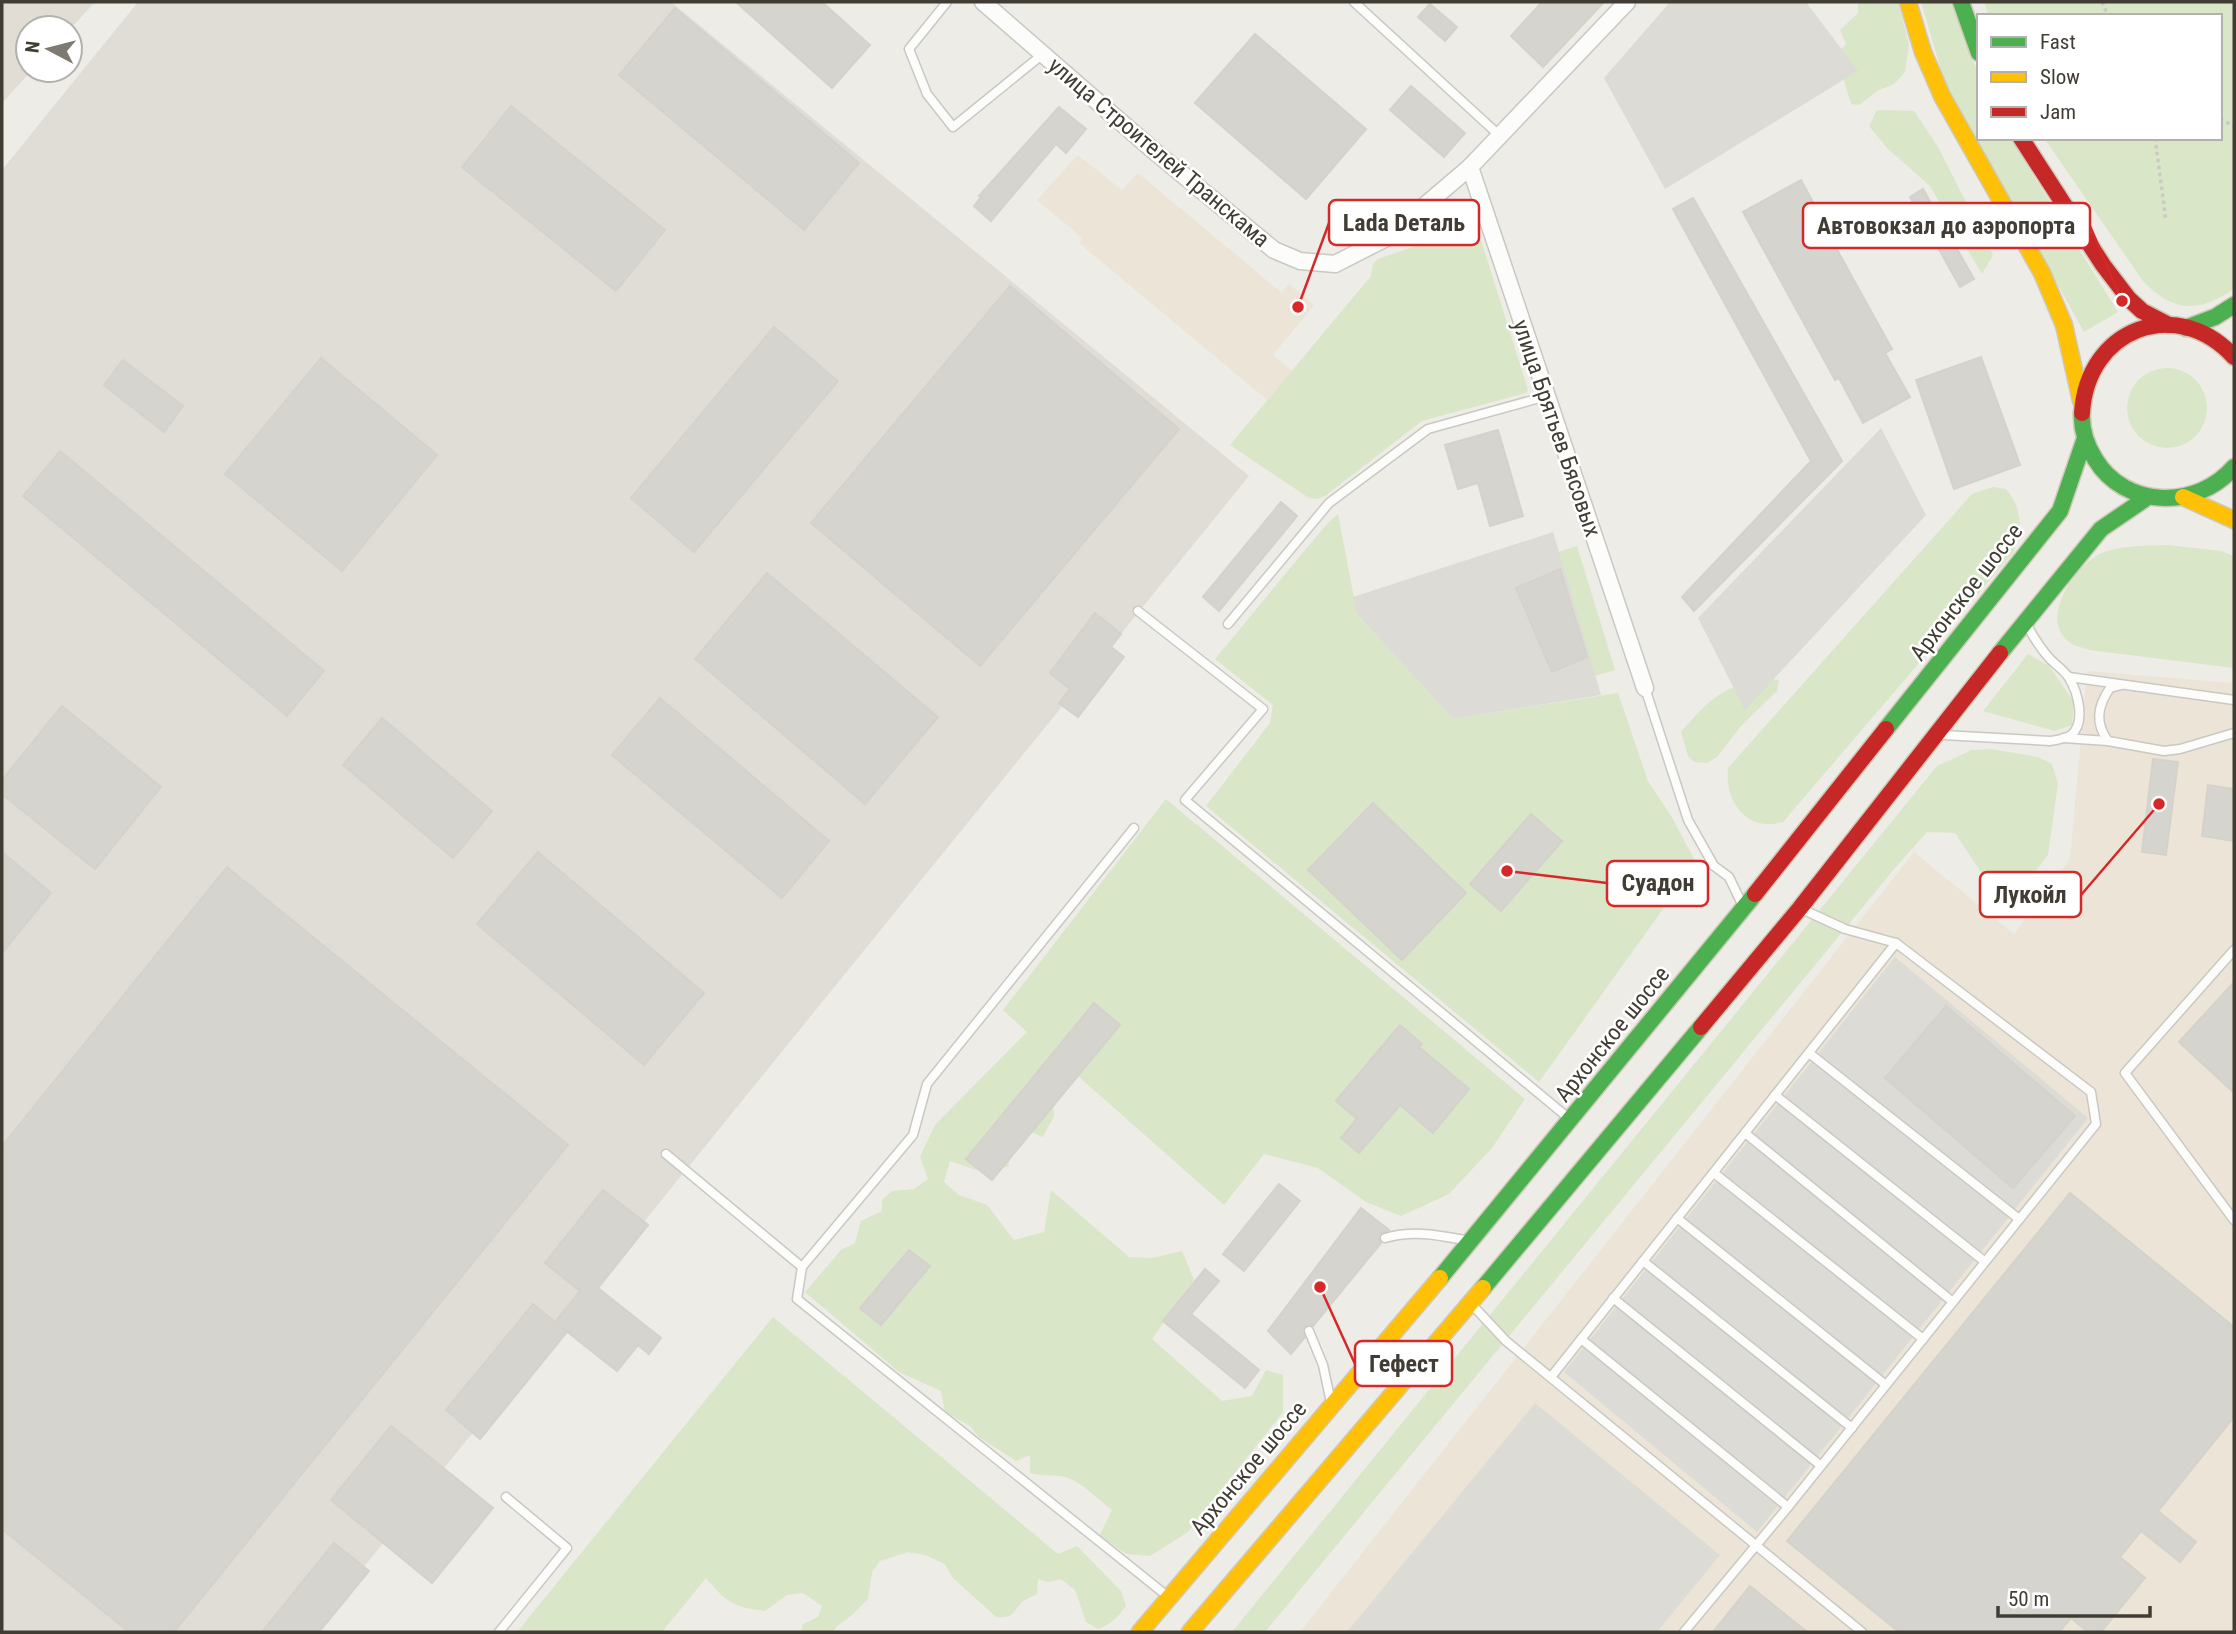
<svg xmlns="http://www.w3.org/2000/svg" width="2236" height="1634" font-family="'Roboto Condensed',sans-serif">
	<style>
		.residential { fill: #e1ddd4 }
		.commercial { fill: #ece5d7 }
		.industrial { fill: #e0ddd7 }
		.green { fill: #d9e6c8 }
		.parking { fill: #dcdbd6 }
		.building { fill: #d6d4cf; stroke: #d5d2cc; stroke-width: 2 }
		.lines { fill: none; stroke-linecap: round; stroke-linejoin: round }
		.lane-casing { stroke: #c9c8c2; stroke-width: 11 }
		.street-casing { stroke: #c9c8c2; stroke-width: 19 }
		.fast-casing { stroke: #cec8b6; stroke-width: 19 }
		.slow-casing { stroke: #cec8b6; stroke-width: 19 }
		.jam-casing { stroke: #cec8b6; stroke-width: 19 }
		.path { stroke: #cccac6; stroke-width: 3.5; stroke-dasharray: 3.5 3.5; stroke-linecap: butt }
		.lane { stroke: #fcfcfb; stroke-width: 8 }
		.street { stroke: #fcfcfb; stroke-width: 16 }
		.fast { stroke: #4caf50; stroke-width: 16 }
		.slow { stroke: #ffc107; stroke-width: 16 }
		.jam { stroke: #c62828; stroke-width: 16 }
		.labels { text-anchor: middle; stroke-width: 5; stroke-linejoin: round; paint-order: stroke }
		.street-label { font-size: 23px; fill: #413d34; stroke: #fff }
		.leader { fill: none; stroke: #d62828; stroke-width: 2.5 }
		.callout-dot { fill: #d62828; stroke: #fff; stroke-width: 2.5 }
		.callout { fill: #fff; stroke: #d62828; stroke-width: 2.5 }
		.callout-label { font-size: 24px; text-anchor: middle; font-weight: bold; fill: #413d34 }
	</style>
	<rect width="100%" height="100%" fill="#edece6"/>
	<polygon class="residential" points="2,2 95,2 70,29 28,28 28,70 32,70 2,103"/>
	<g class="commercial">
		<polygon points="1078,155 1122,190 1138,173 1282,293 1289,284 1314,305 1273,355 1292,371 1267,400 1079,243 1082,238 1037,200"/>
		<polygon points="2087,671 2234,683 2234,1632 1300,1632 1914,852 2014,934 2070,859"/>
	</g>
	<polygon class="industrial" points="138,2 671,2 1249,476 311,1632 2,1632 2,170"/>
	<g class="green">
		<polygon points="1858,2 1898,2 1909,44 1905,72 1894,84 1877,91 1859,105 1851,104 1836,54 1846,44 1840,30 1858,13"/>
		<polygon points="1921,2 1951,2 1979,76 1979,138 2010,138 2118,312 2084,332 1944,80"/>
		<path d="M1984 2H2234V289C2198 313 2174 313 2143 281L2044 138H2220V16H1989Z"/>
		<polygon points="1877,110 1914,111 1938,147 1993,255 1982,274 1930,186 1888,149 1869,126"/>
		<polygon points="1468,228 1475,232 1481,240 1528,390 1526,393 1422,421 1325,496 1317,499 1309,498 1230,445 1371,276 1373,264 1378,259"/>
		<circle cx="2167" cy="408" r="40"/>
		<path d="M1993 487 2006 489C2023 510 2022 528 2014 552L1783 822C1747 833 1724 801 1728 768L1972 494Z"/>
		<polygon points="1338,514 1357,614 1453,719 1618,693 1648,781 1673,819 1696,863 1539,1082 1206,806 1270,723 1273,705 1215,659 1326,525"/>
		<path d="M2167 545 2221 551 2234 556V668L2089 650C2085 648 2078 647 2074 645 2035 623 2074 566 2102 553 2121 545 2146 546 2167 545Z"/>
		<polygon points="1577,546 1615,670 1584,679 1547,556"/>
		<polygon points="2028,654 2049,666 2074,702 2072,725 2055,731 1983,711"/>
		<path d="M1767 678 1779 680 1777 691 1740 727 1717 757 1707 763 1694 762 1688 756 1681 732C1712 697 1721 687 1767 678Z"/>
		<polygon points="1991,749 2038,757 2052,764 2058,784 2048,855 2006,910 1955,833 1927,832 1895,868 1265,1632 1232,1632 1937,766 1972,750"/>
		<path d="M1166 799 1525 1099 1492 1148 1449 1194 1401 1216 1366 1202 1318 1168 1264 1154 1224 1205 1061 1061 1052 1084 1054 1116 1043 1137 1021 1128 1015 1134 1008 1167 976 1170 950 1161 944 1182 959 1195 987 1205 1014 1240 1044 1232 1051 1190 1129 1257 1152 1258 1182 1251 1194 1280 1152 1339 1222 1401 1252 1396 1266 1370 1283 1375V1412L1188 1532 1150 1556 1127 1554 1099 1536 1112 1510C1097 1499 1079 1478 1059 1476 1049 1475 1041 1476 1030 1473V1455L1016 1461 979 1437 970 1426 945 1412 941 1391 899 1372 805 1292 841 1250 855 1243 861 1221 882 1211V1200L892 1191 914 1189 928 1179 920 1157 935 1125 1027 1032 1003 1010Z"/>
		<path d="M773 1317 1058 1554 1077 1546 1121 1591 1126 1606C1117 1618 1111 1624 1098 1629L1086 1622 1075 1590 1061 1579 1048 1582 1038 1579 1037 1594C1032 1597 1025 1599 1021 1603 1011 1615 1014 1618 996 1617L952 1577 945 1564 925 1555 908 1552 880 1561 872 1572 868 1599 852 1615 836 1627 833 1632H801L803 1624 818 1617 822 1606 803 1593 787 1595 765 1611C733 1607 726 1602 706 1578L662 1632H517Z"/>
	</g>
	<g class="parking">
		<polygon points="1670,2 1806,2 1858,71 1665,189 1604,78"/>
		<polygon points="1881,428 1926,515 1745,710 1698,618"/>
		<polygon points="1553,532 1601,695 1453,719 1357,614 1353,597"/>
		<polygon points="1895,957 2088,1118 1757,1532 1564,1372"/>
		<polygon points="1535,1403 1720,1555 1657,1632 1347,1632"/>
	</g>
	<g class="building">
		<polygon points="736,2 822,2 870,45 832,88"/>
		<polygon points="1542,2 1604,2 1543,67 1511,36"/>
		<polygon points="1430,4 1457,27 1445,41 1418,17"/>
		<polygon points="675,8 859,163 804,230 619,75"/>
		<polygon points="1255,34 1366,129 1306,199 1195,103"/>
		<polygon points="1411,86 1465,133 1444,157 1390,110"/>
		<polygon points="511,106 665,230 616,291 462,167"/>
		<polygon points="1059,107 1086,129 1066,153 1056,144 991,221 974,206 981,197 979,196"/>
		<polygon points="1801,180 1821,217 1837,207 1848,227 1830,237 1892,349 1885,353 1910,397 1863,423 1839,378 1835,380 1743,212"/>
		<polygon points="1923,189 1974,279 1960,287 1910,197"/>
		<polygon points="1693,198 1842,461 1694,611 1682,597 1811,461 1673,209"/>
		<polygon points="1010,286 1179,429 980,666 811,523"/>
		<polygon points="774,327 838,381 694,552 631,498"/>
		<polygon points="1981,357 2020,465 1954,489 1916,380"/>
		<polygon points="321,358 437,455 342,571 225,474"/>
		<polygon points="123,360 183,406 164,432 104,385"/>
		<polygon points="1498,430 1523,516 1490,526 1478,483 1458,489 1445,445"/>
		<polygon points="60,451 324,671 287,716 23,496"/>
		<polygon points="1281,502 1297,516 1219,611 1203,597"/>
		<polygon points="1560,569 1587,657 1552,672 1516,588"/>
		<polygon points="767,573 938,717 865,804 695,659"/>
		<polygon points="1095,613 1121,634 1111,647 1124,657 1078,717 1059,703 1070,689 1050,673"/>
		<polygon points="660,698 829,841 782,898 612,755"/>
		<polygon points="62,706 161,787 95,869 2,794 2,780"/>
		<polygon points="382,718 492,811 453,858 343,765"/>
		<polygon points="2153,759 2178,762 2166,855 2142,852"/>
		<polygon points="2208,785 2234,789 2234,841 2202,836"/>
		<polygon points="1373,803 1466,893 1402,960 1308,870"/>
		<polygon points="1531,814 1562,841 1501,911 1470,884"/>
		<polygon points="2,852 51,893 2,953"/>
		<polygon points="538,852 704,993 644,1065 477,924"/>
		<polygon points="227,867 568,1145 174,1632 129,1632 2,1529 2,1146"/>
		<polygon points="2234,982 2234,1093 2179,1042"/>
		<polygon points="1094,1003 1120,1025 992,1180 966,1159"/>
		<polygon points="1946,1006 2075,1116 2013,1188 1885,1078"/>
		<polygon points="1400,1025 1422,1044 1419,1047 1469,1089 1433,1133 1400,1105 1359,1153 1341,1138 1357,1119 1336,1101"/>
		<polygon points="1279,1184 1300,1201 1244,1271 1223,1254"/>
		<polygon points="603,1190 648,1225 598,1288 661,1338 649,1354 638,1345 617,1371 555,1322 580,1291 545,1263"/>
		<polygon points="2070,1193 2234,1327 2234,1417 2158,1511 2196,1542 2180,1562 2141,1531 2120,1557 2145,1578 2101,1632 2088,1632 2071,1618 2059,1632 1899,1632 1787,1541"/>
		<polygon points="1361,1208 1389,1230 1380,1234 1379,1239 1381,1243 1313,1326 1309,1324 1304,1327 1302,1331 1305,1337 1291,1354 1268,1331"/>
		<polygon points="909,1250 930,1266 881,1325 860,1308"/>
		<polygon points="1205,1269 1219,1281 1191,1314 1259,1370 1245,1388 1163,1321"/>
		<polygon points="533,1304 567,1332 480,1439 446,1410"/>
		<polygon points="391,1426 493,1508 432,1583 331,1500"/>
		<polygon points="334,1543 369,1571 319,1632 262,1632"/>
		<polygon points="1750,1586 1807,1632 1713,1632"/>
	</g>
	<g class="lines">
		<defs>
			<g id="lane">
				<polyline points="947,2 909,49 927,94 953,127 1043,54"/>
				<polyline points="1354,2 1500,136"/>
				<polyline points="1138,611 1263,709 1185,800 1566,1116"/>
				<polyline points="1228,624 1329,503 1428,429 1547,396"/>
				<polyline points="2069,677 2234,700"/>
				<polyline points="1645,688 1688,820 1714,866 1729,877 1741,902"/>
				<path d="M1943 735 2050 741C2057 740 2065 739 2071 735 2086 723 2078 692 2069 678 2065 671 2056 665 2050 659 2041 649 2034 638 2028 627"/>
				<polyline points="2064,738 2108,741 2164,751 2180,749 2234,733"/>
				<path d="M2108 741C2095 723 2097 707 2110 688L2121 685"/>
				<polyline points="2234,950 2125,1073 2234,1220"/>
				<polyline points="1809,1053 2019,1219"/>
				<polyline points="1775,1095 1984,1261"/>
				<polyline points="1745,1133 1953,1302"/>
				<polyline points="666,1154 802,1267 797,1299 1166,1595"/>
				<polyline points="1714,1173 1923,1339"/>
				<polyline points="1677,1218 1886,1385"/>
				<path d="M1385 1238C1413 1230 1437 1235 1465 1240"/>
				<polyline points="1643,1261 1852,1428"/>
				<polyline points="802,1267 913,1135 927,1084 1134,828"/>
				<polyline points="1613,1298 1820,1465"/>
				<polyline points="1475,1308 1506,1341 1862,1632"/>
				<polyline points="1309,1331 1323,1365 1330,1398"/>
				<polyline points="1581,1339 1788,1507"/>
				<polyline points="1551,1377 1896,943"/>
				<polyline points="499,1632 567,1548 506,1497"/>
				<polyline points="1684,1632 1788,1507 2096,1124 2091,1092 1896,943 1845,929 1806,911"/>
			</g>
			<g id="street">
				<polyline points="983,2 1154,151 1274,250 1300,261 1335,264 1388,237 1470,167 1627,2"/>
				<polyline points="1470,167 1645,688"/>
			</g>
			<g id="fast">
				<polyline points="1961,2 1979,53"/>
				<polyline points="2186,328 2215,317 2234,305"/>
				<path d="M2082 413C2081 429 2087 446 2095 459 2125 509 2197 510 2234 467"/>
				<polyline points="2000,653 2101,529 2145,499"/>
				<polyline points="1886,729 2060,511 2084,441"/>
				<polyline points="1440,1278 1755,894"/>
				<polyline points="1483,1288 1701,1027"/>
			</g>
			<g id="slow">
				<polyline points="1908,2 1923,52 1942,96 2042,273 2064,325 2081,401"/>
				<polyline points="2183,497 2234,520"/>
				<polyline points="1140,1632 1440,1278"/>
				<polyline points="1190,1632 1483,1288"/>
			</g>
			<g id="jam">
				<polyline points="2021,138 2103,265 2129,299 2142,311 2169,325"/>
				<path d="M2082 413C2087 329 2176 294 2234 357"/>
				<polyline points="1755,894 1886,729"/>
				<polyline points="1701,1027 1800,908 2000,653"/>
			</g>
		</defs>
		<use href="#lane" class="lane-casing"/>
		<use href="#street" class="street-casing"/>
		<use href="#fast" class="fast-casing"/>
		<use href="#slow" class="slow-casing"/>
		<use href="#jam" class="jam-casing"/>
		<g class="path">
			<polyline points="2102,2 2108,16"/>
			<polyline points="2220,119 2234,126"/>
			<polyline points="2155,138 2166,221"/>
		</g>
		<use href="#lane" class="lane"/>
		<use href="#street" class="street"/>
		<use href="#fast" class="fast"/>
		<use href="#slow" class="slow"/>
		<use href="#jam" class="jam"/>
	</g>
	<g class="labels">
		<g class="street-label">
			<text transform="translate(1159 152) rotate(40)" y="8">улица Строителей Транскама</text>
			<text transform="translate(1557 428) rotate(71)" y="8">улица Брятьев Бясовых</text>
			<text transform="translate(1966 592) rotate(-52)" y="8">Архонское шоссе</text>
			<text transform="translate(1612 1034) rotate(-51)" y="8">Архонское шоссе</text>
			<text transform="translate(1248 1468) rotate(-50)" y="8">Архонское шоссе</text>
		</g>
	</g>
	<path class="leader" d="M1298 307L1329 223M2122 301L2090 226M1507 871L1607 883M2159 804L2081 895M1320 1287L1355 1364"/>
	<g class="callout-dot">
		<circle cx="1298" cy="307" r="7"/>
		<circle cx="2122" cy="301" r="7"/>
		<circle cx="1507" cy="871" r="7"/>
		<circle cx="2159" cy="804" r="7"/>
		<circle cx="1320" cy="1287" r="7"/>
	</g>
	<g class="callout">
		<rect x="1329" y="200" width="150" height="45" rx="7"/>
		<rect x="1803" y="203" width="287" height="45" rx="7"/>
		<rect x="1607" y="861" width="101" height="45" rx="7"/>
		<rect x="1980" y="872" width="101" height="45" rx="7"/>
		<rect x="1355" y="1341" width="97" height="45" rx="7"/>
	</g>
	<g class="callout-label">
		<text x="1404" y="231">Lada Dеталь</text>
		<text x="1946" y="234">Автовокзал до аэропорта</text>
		<text x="1658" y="891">Суадон</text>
		<text x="2030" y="903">Лукойл</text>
		<text x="1404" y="1372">Гефест</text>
	</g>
	<rect width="2236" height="1634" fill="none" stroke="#413d34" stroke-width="7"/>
	<rect x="1977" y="14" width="245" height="126" fill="#ffffff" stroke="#b3b1ae" stroke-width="2"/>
	<rect x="1991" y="37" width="35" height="10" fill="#4caf50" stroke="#b3b1ae" stroke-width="2"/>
	<text x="2040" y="49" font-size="21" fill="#413d34">Fast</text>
	<rect x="1991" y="72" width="35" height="10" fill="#ffc107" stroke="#b3b1ae" stroke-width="2"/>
	<text x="2040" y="84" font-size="21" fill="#413d34">Slow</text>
	<rect x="1991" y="107" width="35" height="10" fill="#c62828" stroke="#b3b1ae" stroke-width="2"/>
	<text x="2040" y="119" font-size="21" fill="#413d34">Jam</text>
	<g transform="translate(49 49) rotate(277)"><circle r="33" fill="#ffffff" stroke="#b3b1ae" stroke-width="2"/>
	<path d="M0-5L12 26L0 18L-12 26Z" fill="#7d7a72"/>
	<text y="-10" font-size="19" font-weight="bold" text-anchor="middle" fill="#413d34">N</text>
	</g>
	<path d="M1998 1606v10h152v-10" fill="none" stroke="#413d34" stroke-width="3.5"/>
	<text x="2008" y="1606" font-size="21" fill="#413d34" stroke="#ffffff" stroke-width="5" paint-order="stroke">50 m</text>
</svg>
